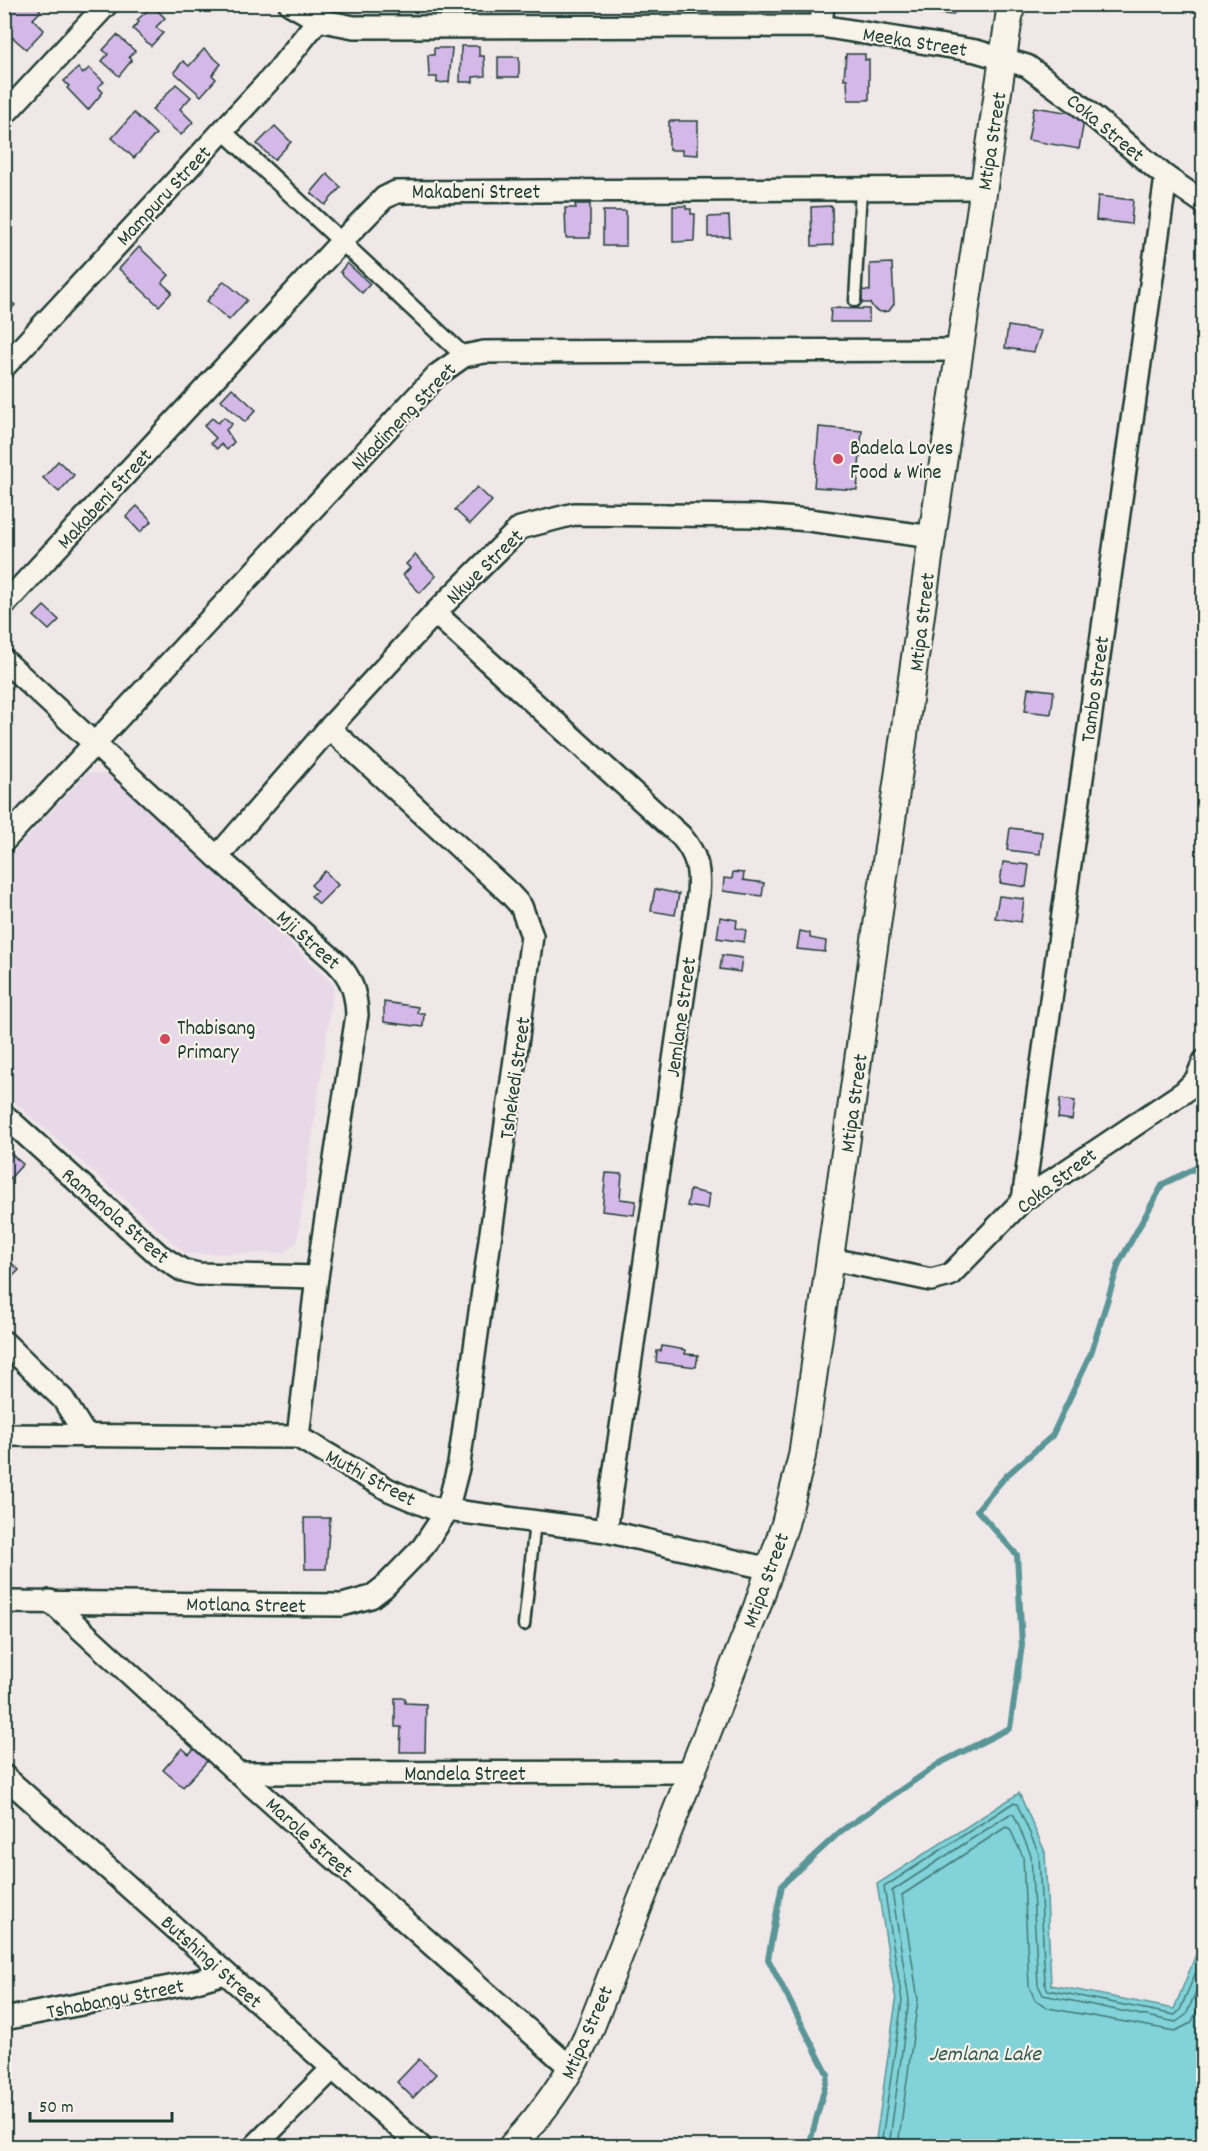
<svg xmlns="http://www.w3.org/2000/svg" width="1208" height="2151" font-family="Dekko,sans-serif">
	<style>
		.built { fill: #e8d9e8 }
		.water { fill: #81d2d9; stroke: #5a9697; stroke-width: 1.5 }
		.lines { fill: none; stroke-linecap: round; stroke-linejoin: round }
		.shore { stroke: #467976; stroke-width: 1.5 }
		.stream { stroke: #5a9697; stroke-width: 6 }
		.building { fill: #d4b9e8; stroke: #1f3d34; stroke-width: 1.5 }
		.service-casing { stroke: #1f3d34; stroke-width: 15 }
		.pedestrian-casing { stroke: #1f3d34; stroke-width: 20 }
		.minor-casing { stroke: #1f3d34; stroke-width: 26 }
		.tertiary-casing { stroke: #1f3d34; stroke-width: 30 }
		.service { stroke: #f7f3e8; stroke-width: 10 }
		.pedestrian { stroke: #f7f3e8; stroke-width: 15 }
		.minor { stroke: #f7f3e8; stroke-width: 21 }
		.tertiary { stroke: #f7f3e8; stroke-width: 26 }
		.poi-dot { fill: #d1495b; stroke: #f7f3e8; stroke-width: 2 }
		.labels { text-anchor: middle; stroke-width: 4.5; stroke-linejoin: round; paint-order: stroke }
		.street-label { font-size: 21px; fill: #1f3d34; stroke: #f7f3e8 }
		.poi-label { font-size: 21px; fill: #1f3d34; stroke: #f7f3e8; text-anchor: start }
		.water-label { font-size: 22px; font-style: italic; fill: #335b55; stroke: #f7f3e8 }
	</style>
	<rect width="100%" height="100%" fill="#f0e7e8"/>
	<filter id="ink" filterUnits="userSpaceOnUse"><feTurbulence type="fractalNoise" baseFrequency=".0167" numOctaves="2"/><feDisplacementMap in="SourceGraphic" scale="12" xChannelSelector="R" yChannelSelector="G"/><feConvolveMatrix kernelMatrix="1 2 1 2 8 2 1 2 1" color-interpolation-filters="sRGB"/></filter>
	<g filter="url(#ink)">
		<polygon class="built" points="87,773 112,775 334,985 297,1242 284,1253 186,1254 5,1094 5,861"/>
		<polygon class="water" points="1019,1793 1045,1852 1051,1985 1174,2009 1203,1937 1203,2146 875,2146 896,2001 877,1884"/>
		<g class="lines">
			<g class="shore">
				<polyline points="881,2146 902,2001 884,1887 1013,1803 1017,1804 1039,1854 1045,1984 1048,1990 1175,2015 1180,2010 1204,1953"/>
				<polyline points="889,2146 909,2000 892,1891 1010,1814 1014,1815 1031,1855 1038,1985 1043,1995 1176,2022 1186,2015 1204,1973"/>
				<polyline points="898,2146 918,2000 902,1895 1006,1827 1010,1829 1023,1857 1029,1986 1035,2000 1048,2008 1175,2031 1191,2023 1204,1997"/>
			</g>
			<polyline class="stream" points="809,2146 828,2075 768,1959 782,1885 841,1831 940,1763 1010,1728 1022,1645 1017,1555 977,1510 1006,1476 1052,1436 1091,1353 1119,1263 1163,1184 1204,1164"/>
		</g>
		<g class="building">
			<polygon points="8,4 34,4 41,11 33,19 44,30 26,49 4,30 4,8"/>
			<polygon points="918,4 963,4 952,15 917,11"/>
			<polygon points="153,6 165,18 156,27 163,33 151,46 133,29 139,22 137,20"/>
			<polygon points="117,35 135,51 129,57 132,60 119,76 102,61 108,54 103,50"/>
			<polygon points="461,46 479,46 479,56 484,56 485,76 473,77 473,82 460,82"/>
			<polygon points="434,48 452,48 449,82 437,83 437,77 429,77 428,55 434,55"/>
			<polygon points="204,49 221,64 212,75 216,79 201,96 174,72 183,61 189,66"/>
			<polygon points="846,54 865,54 865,60 869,59 869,100 848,100 847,79 844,79"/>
			<rect x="498" y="57" width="21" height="20"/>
			<polygon points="78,68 83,74 89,68 104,82 98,87 103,92 88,110 67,88 69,86 64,81"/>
			<polygon points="176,84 191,97 180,109 193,122 181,135 152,110"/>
			<polygon points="1034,107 1085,115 1079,149 1028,140"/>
			<polygon points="134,113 156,134 134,158 112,138"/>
			<polygon points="669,121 698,121 698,155 682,154 682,150 669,150"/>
			<polygon points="275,126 291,142 274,160 257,144"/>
			<polygon points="327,174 341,187 325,205 311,193"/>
			<polygon points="1098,196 1133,200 1131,224 1096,220"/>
			<polygon points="575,204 590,204 590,238 566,238 565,208 576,208"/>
			<polygon points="673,206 686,206 686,209 691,209 691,214 695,214 694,241 673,242"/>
			<polygon points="832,206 833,245 812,246 811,207"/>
			<rect x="603" y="211" width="23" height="35"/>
			<polygon points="729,216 730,237 708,237 708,217"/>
			<polygon points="139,247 169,275 162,283 172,292 159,306 119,269"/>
			<polygon points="347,263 370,284 362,293 340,272"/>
			<polygon points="892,263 894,304 889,311 881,312 875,310 870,303 862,303 862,290 870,291 870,264"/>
			<polygon points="224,281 247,300 229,320 207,301"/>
			<polygon points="4,295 15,305 4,316"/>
			<polygon points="831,308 869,309 869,322 830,322"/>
			<polygon points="1008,326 1041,331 1034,352 1005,348"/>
			<polygon points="232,388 256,410 245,422 221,400"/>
			<polygon points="224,417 232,424 226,430 234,442 227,450 221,444 217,449 211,443 216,438 204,426 212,418 218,423"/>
			<polygon points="819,427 862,431 857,490 814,487"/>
			<polygon points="58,461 74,475 59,492 43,478"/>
			<polygon points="477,487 492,501 470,524 455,510"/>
			<polygon points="137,506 152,521 140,532 126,517"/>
			<polygon points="415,555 436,576 420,593 403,575 410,568 406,564"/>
			<polygon points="44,606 59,620 49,630 34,616"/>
			<polygon points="1028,688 1054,691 1051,714 1025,711"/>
			<polygon points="1010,828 1042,832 1040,854 1007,850"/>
			<polygon points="1003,862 1029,865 1026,887 1000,883"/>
			<polygon points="325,871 338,885 319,904 311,896 317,891 311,885"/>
			<polygon points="733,872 744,873 743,880 764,883 762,896 723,891 724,878 732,879"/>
			<polygon points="655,889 679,894 675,915 651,911"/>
			<polygon points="999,896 1024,899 1021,922 995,918"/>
			<polygon points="720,917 737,920 736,928 746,930 744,942 717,938"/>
			<polygon points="800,931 810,933 810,938 826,941 825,952 797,949"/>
			<polygon points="722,955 742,958 740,972 720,969"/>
			<polygon points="384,1002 418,1007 417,1013 424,1013 423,1027 384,1022"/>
			<polygon points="1060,1099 1075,1101 1072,1120 1058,1118"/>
			<polygon points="4,1148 23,1164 4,1185"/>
			<polygon points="606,1173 622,1174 620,1199 636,1201 634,1215 602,1211"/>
			<polygon points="690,1190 709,1194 707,1209 687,1206"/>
			<polygon points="4,1256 19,1270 4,1285"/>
			<polygon points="662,1346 686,1350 685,1354 698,1355 696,1367 656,1362 657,1351 661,1351"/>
			<polygon points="304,1518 330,1518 326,1569 305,1569"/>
			<polygon points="395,1698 405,1698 405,1703 426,1704 425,1752 400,1752 401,1727 395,1727"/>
			<polygon points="182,1748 189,1754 195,1748 208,1760 183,1787 163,1770"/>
			<polygon points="419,2059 436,2074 413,2098 397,2082"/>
		</g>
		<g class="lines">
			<defs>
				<g id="service">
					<polyline points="855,301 861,189"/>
					<polyline points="524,1625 535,1522"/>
				</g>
				<polyline id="pedestrian" points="223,131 464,356"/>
				<g id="minor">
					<polyline points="290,4 318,20 354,27 821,26 976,51 1027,66 1076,102 1166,177 1204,203"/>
					<polyline points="821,26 823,4"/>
					<polyline points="4,115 107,4"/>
					<polyline points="4,367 276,73 318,20"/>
					<polyline points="4,605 342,241 384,198 396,192 983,188"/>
					<path d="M435 613 681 836C697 855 700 869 698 894L606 1531"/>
					<path d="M4 660 217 857 336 962C352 978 356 993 357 1015L317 1277 298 1437"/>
					<polyline points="4,841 437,375 464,356 484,352 960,350"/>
					<polyline points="217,857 329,728 435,613 520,528 574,514 758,516 809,520 932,537"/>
					<polyline points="4,1115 159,1255 182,1270 198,1274 317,1277"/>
					<polyline points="1023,1200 1166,177"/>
					<polyline points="831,1259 931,1280 950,1275 1023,1200 1184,1092 1196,1080 1204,1061"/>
					<polyline points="4,1342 63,1399 86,1436"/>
					<polyline points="4,1435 298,1437 389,1490 432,1508 606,1531 770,1569"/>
					<polyline points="50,1601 238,1773 572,2069"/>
					<polyline points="4,1602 342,1605 371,1597 384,1587 423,1547 447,1511 459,1464 532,936 521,906 509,893 329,728"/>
					<polyline points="238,1773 691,1772"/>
					<polyline points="4,1776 420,2146"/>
					<polyline points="4,2019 190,1983 225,1973"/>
					<polyline points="255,2146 333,2068"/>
				</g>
				<path id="tertiary" d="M512 2146C543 2113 568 2079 587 2037L757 1607 785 1524 802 1456 932 537 1011 4"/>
			</defs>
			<use href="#service" class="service-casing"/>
			<use href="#pedestrian" class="pedestrian-casing"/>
			<use href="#minor" class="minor-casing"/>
			<use href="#tertiary" class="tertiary-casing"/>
			<use href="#service" class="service"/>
			<use href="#pedestrian" class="pedestrian"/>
			<use href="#minor" class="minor"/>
			<use href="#tertiary" class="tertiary"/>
		</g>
	</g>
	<g class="poi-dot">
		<circle cx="838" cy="459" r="6"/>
		<circle cx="165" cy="1039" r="6"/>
	</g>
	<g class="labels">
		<g class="street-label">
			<text transform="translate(915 41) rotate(9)" y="7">Meeka Street</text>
			<text transform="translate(1106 127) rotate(40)" y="7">Coka Street</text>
			<text transform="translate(991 141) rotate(-81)" y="7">Mtipa Street</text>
			<text x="476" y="198">Makabeni Street</text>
			<text transform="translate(163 195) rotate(-47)" y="7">Mampuru Street</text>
			<text transform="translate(403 416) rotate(-46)" y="7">Nkadimeng Street</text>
			<text transform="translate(104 498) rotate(-47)" y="7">Makabeni Street</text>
			<text transform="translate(484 566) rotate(-44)" y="7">Nkwe Street</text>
			<text transform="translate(921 622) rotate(-83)" y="7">Mtipa Street</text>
			<text transform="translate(1094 689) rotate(-82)" y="7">Tambo Street</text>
			<text transform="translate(309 939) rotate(42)" y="7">Mji Street</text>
			<text transform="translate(680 1017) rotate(-82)" y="7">Jemlane Street</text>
			<text transform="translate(514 1078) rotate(-82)" y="7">Tshekedi Street</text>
			<text transform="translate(853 1103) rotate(-82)" y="7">Mtipa Street</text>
			<text transform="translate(1056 1180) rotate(-37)" y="7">Coka Street</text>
			<text transform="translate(116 1215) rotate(41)" y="7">Ramanola Street</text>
			<text transform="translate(371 1477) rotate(28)" y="7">Muthi Street</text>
			<text transform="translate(765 1580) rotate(-70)" y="7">Mtipa Street</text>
			<text transform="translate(246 1604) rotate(1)" y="7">Motlana Street</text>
			<text x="465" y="1780">Mandela Street</text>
			<text transform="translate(310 1837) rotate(42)" y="7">Marole Street</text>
			<text transform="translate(212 1961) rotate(42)" y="7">Butshingi Street</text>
			<text transform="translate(115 1998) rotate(-11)" y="7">Tshabangu Street</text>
			<text transform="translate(586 2032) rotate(-66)" y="7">Mtipa Street</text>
		</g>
		<g class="poi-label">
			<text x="850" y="454">Badela Loves<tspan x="850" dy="24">Food &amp; Wine</tspan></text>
			<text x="177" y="1034">Thabisang<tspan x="177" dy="24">Primary</tspan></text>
		</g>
		<g class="water-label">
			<text x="985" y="2060">Jemlana Lake</text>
		</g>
	</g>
	<rect width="1208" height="2151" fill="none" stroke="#f7f3e8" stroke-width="24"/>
	<rect x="12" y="12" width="1184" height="2127" fill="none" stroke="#1f3d34" stroke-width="2" filter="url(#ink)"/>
	<path d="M30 2112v9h142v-9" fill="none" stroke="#1f3d34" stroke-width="3"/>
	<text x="39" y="2112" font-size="18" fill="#1f3d34" stroke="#f7f3e8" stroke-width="4.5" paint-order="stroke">50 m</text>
</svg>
